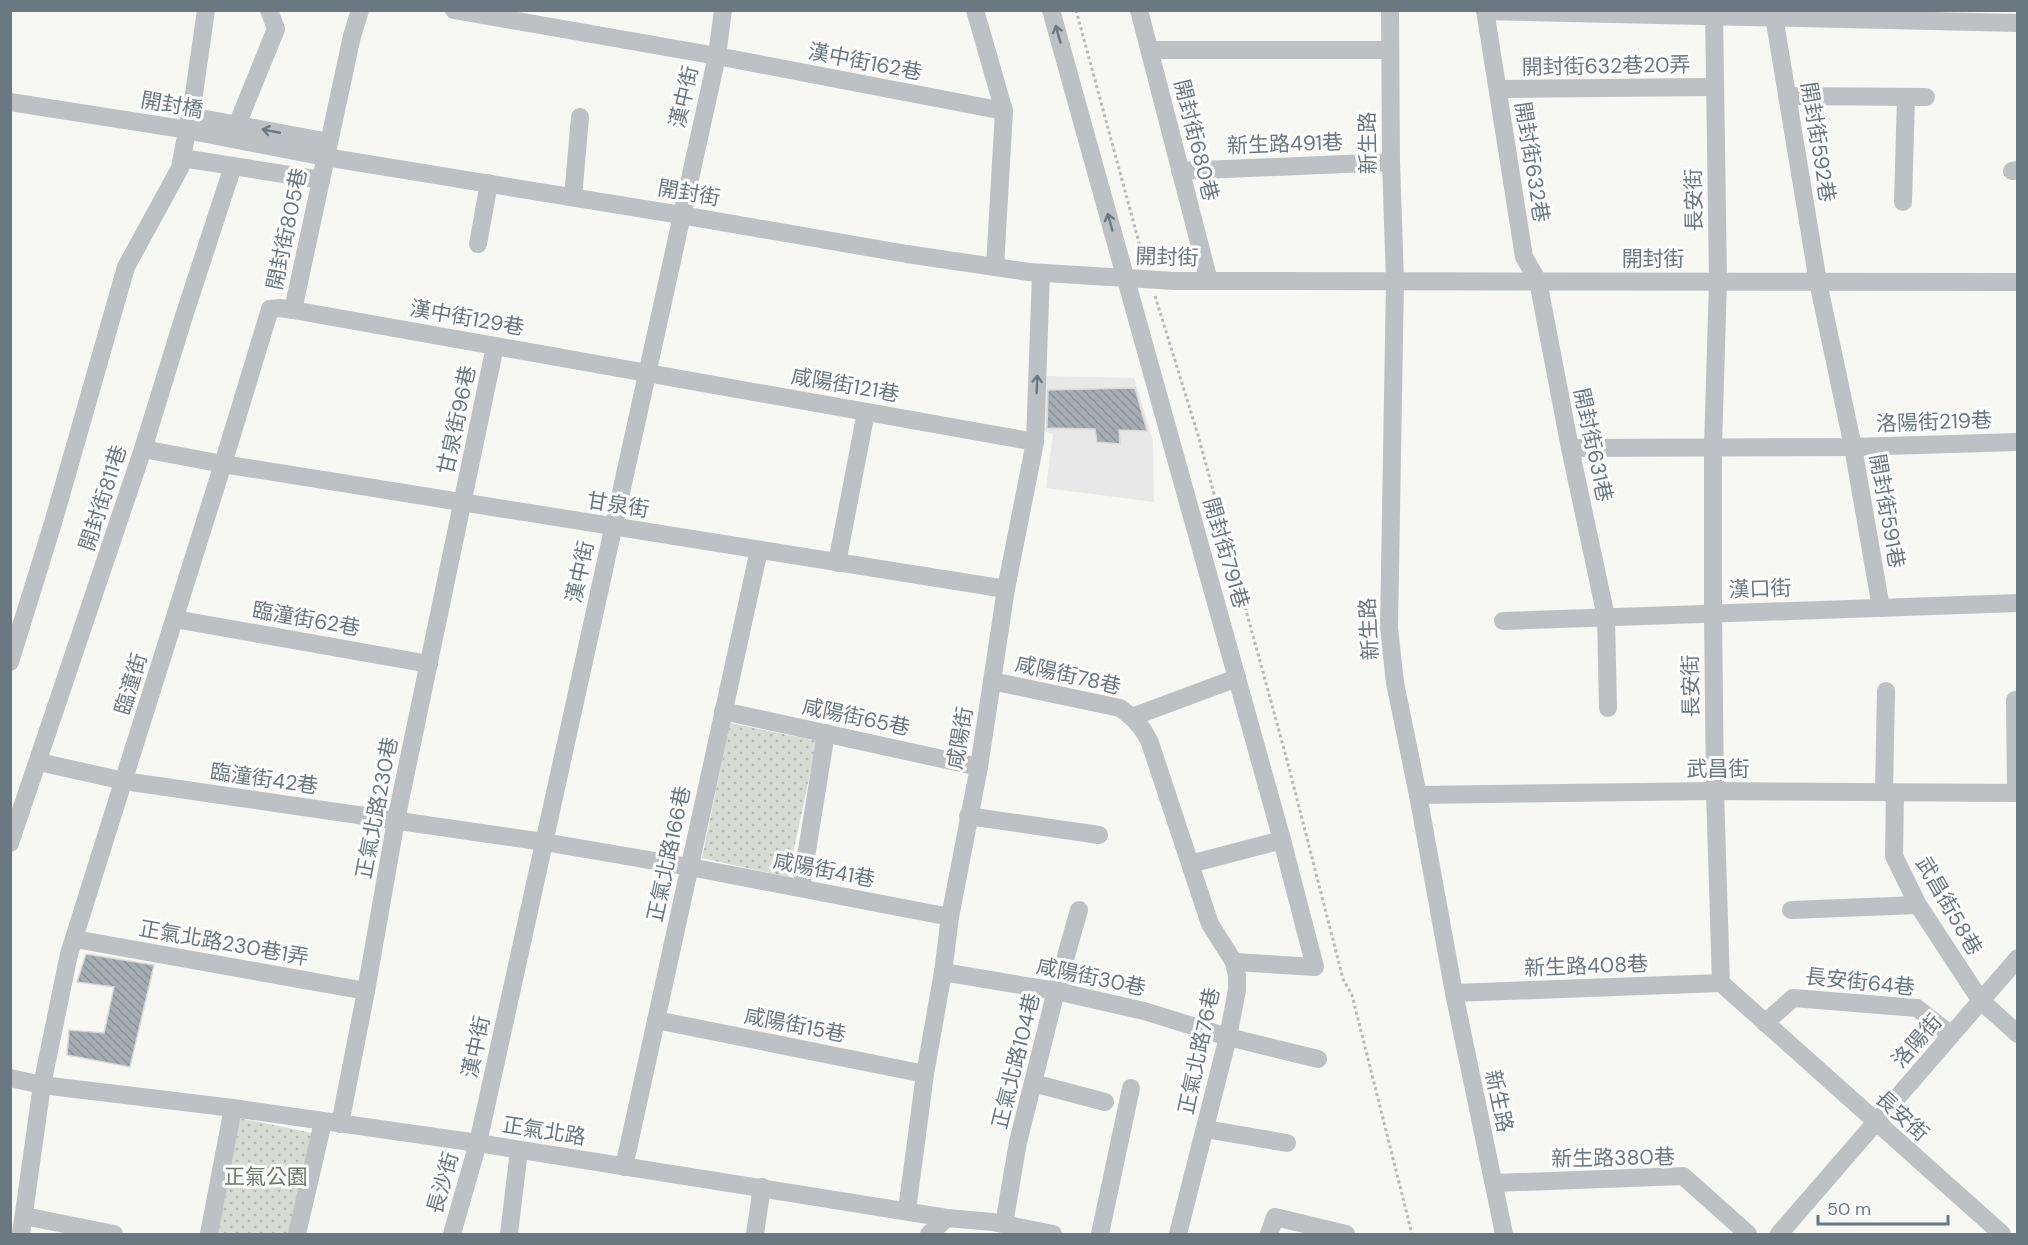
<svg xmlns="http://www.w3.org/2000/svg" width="2028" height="1245" font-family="'DM Sans','Noto Sans TC',sans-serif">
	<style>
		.built { fill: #e7e8e7 }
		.park { fill: url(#park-dots) }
		.building { fill: url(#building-back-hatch); stroke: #d8d8d7; stroke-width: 1.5 }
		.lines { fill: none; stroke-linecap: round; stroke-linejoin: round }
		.path { stroke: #b7babc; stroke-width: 3; stroke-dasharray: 3 3; stroke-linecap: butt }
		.minor { stroke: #bdc1c4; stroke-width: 18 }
		.minor-bridge { stroke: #bdc1c4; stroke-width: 18 }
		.oneway { stroke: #6a7881 }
		.labels { text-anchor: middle; stroke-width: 6; stroke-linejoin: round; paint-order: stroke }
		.street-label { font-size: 21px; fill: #6a7881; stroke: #fff }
		.park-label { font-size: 21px; fill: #6c7968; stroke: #fff }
	</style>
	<defs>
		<pattern id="park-dots" width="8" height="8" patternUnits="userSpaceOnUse" patternTransform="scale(1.5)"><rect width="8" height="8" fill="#d7dbd4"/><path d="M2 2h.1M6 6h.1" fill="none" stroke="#b2b6b1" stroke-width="1.8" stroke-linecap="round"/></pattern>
		<pattern id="building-back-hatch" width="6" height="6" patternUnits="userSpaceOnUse" patternTransform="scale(1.5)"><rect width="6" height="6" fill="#a6adb2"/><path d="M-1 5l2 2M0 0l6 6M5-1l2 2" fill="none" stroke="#8b9296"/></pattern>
	</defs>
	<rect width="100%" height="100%" fill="#f7f7f4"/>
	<polygon class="built" points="1046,376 1134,378 1153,440 1154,502 1046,488 1053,434 1042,430"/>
	<g class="park">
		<polygon points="730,723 817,741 788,877 702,858"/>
		<polygon points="239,1118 312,1133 294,1234 218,1234"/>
	</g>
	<g class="building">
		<polygon points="1135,388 1147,431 1119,430 1120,444 1097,442 1095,429 1047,428 1048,390"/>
		<polygon points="86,954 154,965 130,1067 67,1055 69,1030 104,1033 114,987 77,982"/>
	</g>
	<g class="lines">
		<g class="path">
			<polyline points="1076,10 1144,261"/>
			<polyline points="1155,296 1198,435 1287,760 1343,979 1352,995 1412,1234"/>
		</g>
		<g class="minor">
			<polyline points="454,10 717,56 1004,111"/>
			<polyline points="975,10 1004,111 995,267"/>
			<polyline points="1051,10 1282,840 1315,967 1234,962"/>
			<polyline points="1139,10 1209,281"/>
			<polyline points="1390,10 1391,162 1395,281 1389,628 1395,683 1418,795 1454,993 1504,1234"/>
			<polyline points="1485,10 1524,257 1538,281 1570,448 1606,617 1608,708"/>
			<polyline points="1714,10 1718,281 1713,447 1713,613 1715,791 1721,983 2002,1234"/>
			<polyline points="1773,10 1818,282 1853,447 1881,608"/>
			<polyline points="1485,11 2018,23"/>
			<polyline points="1150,50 1389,50"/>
			<polyline points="1498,89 1715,87"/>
			<polyline points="1787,96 1926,97"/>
			<polyline points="190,116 329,142"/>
			<polyline points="237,125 276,29 269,10"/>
			<polyline points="325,157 681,215 907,254 1029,272 1175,281 2018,282"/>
			<polyline points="182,158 321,180"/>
			<polyline points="1180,171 1391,162"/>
			<polyline points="2012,171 2018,170"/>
			<polyline points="573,197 580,117"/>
			<polyline points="1903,202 1906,97"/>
			<polyline points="478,244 489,183"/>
			<polyline points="293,310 352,36 360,10"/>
			<polyline points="1570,448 1853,447 2018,442"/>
			<polyline points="143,449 223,464 1006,589"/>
			<polyline points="837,563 866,412"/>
			<polyline points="175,619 429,664"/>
			<polyline points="1503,621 2018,603"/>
			<polyline points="10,662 53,523 126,267 180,168 194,94 206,10"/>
			<path d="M992 681 1120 708C1134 718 1143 727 1150 743L1210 924 1234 962 1237 976V990L1228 1037 1178 1234"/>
			<polyline points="2015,700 2016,793"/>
			<polyline points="723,711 979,767"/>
			<polyline points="1132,717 1237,678"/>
			<polyline points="39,762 124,781 544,842 690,867 950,917"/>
			<polyline points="1884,792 1886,691"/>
			<polyline points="1895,793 1894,856 1918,905 1981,1001 2018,1034"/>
			<polyline points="1418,795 1715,791 2018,793"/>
			<polyline points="968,816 1099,835"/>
			<polyline points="10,843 143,449 184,316 233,166"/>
			<polyline points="1190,864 1282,840"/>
			<polyline points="801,888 826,733"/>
			<polyline points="1791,910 1918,905"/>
			<polyline points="75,939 366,991"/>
			<polyline points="943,972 1056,991 1144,1011 1228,1037 1318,1059"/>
			<polyline points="1454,993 1721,983"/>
			<polyline points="656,1020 925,1074"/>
			<polyline points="1765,1023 1793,998 1917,1008 1951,1035"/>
			<polyline points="10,1078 42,1085 233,1108 478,1143 947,1218 993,1222 1053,1234"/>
			<polyline points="1033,1083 1105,1102"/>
			<polyline points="340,1124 366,991 396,820 495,346"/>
			<polyline points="1205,1129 1287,1143"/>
			<polyline points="624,1167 759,550"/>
			<polyline points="1494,1183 1683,1176 1748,1234"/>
			<polyline points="907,1210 925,1074 943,972 950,917 979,767 1006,589 1035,442 1041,273"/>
			<polyline points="24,1216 114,1234"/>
			<polyline points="1004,1224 1018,1142 1056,991 1079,910"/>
			<polyline points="21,1234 42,1085 69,954 223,464 270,309 280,308 293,310 1035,442"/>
			<polyline points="209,1234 233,1108"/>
			<polyline points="297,1234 323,1122"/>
			<polyline points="452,1234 478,1143 717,56 723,10"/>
			<polyline points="509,1234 519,1150"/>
			<polyline points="755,1234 762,1187"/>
			<polyline points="929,1234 947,1218"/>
			<polyline points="1100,1234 1131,1088"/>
			<polyline points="1269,1234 1275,1217 1346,1234"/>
			<polyline points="1779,1234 2018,958"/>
		</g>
		<polyline class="minor-bridge" points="10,102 176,128 325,157"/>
	</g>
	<defs><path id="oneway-shaft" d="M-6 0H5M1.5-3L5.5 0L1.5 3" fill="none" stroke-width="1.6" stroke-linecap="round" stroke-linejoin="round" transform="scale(1.5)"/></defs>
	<g class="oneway">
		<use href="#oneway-shaft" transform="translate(1058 34) rotate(-106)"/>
		<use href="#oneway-shaft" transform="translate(271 131) rotate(-169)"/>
		<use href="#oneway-shaft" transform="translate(1110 222) rotate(-106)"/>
		<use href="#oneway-shaft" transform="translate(1037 384) rotate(-88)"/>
	</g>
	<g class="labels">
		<g class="street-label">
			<text transform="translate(865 62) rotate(11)" y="7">漢中街162巷</text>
			<text transform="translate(1606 66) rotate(-1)" y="7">開封街632巷20弄</text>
			<text transform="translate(684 97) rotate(-77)" y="7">漢中街</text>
			<text transform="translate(172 105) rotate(10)" y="7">開封橋</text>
			<text transform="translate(1196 140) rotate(76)" y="7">開封街680巷</text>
			<text transform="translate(1818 142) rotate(81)" y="7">開封街592巷</text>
			<text transform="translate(1368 143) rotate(-91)" y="7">新生路</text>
			<text transform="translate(1285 144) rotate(-2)" y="7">新生路491巷</text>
			<text transform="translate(1532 162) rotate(81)" y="7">開封街632巷</text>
			<text transform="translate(689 193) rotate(10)" y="7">開封街</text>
			<text transform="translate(1694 200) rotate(-91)" y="7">長安街</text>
			<text transform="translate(287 229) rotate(-78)" y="7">開封街805巷</text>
			<text transform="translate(1167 257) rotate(2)" y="7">開封街</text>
			<text x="1653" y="266">開封街</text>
			<text transform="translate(467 318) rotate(10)" y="7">漢中街129巷</text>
			<text transform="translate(845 385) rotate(10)" y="7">咸陽街121巷</text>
			<text transform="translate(457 420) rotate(-78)" y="7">甘泉街96巷</text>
			<text transform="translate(1934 422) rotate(-2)" y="7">洛陽街219巷</text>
			<text transform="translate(1593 445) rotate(78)" y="7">開封街631巷</text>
			<text transform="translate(103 498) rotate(-72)" y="7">開封街811巷</text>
			<text transform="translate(618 505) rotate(9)" y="7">甘泉街</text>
			<text transform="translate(1887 511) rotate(80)" y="7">開封街591巷</text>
			<text transform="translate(1226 553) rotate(74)" y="7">開封街791巷</text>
			<text transform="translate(580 572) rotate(-78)" y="7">漢中街</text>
			<text transform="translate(1760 589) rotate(-2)" y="7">漢口街</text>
			<text transform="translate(306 619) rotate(10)" y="7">臨潼街62巷</text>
			<text transform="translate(1369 629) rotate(-93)" y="7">新生路</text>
			<text transform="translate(1068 675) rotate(13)" y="7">咸陽街78巷</text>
			<text transform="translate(131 684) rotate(-73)" y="7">臨潼街</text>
			<text transform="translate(1691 686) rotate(-91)" y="7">長安街</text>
			<text transform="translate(856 717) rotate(12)" y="7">咸陽街65巷</text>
			<text transform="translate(960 738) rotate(-80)" y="7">咸陽街</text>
			<text x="1718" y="776">武昌街</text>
			<text transform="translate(264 779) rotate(8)" y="7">臨潼街42巷</text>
			<text transform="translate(377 808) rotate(-79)" y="7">正氣北路230巷</text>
			<text transform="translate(669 854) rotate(-78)" y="7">正氣北路166巷</text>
			<text transform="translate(824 870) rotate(11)" y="7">咸陽街41巷</text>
			<text transform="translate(1949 906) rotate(60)" y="7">武昌街58巷</text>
			<text transform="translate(224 943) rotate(10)" y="7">正氣北路230巷1弄</text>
			<text transform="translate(1586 966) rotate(-2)" y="7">新生路408巷</text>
			<text transform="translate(1091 977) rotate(12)" y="7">咸陽街30巷</text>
			<text transform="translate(1860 982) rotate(6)" y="7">長安街64巷</text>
			<text transform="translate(795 1025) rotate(11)" y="7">咸陽街15巷</text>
			<text transform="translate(1917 1041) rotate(-49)" y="7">洛陽街</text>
			<text transform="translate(476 1047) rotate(-78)" y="7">漢中街</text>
			<text transform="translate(1199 1051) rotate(-78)" y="7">正氣北路76巷</text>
			<text transform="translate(1016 1061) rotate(-76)" y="7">正氣北路104巷</text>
			<text transform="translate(1499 1101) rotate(78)" y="7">新生路</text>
			<text transform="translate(1902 1116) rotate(42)" y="7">長安街</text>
			<text transform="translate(544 1131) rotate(9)" y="7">正氣北路</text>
			<text transform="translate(1613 1158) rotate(-1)" y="7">新生路380巷</text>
			<text transform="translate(443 1183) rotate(-74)" y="7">長沙街</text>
		</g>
		<g class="park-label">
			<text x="266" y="1184">正氣公園</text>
		</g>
	</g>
	<rect width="2028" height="1245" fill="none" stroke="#6a7881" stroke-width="24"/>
	<path d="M1818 1215v9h130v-9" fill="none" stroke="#6a7881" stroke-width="3"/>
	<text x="1827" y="1215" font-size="18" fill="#6a7881" stroke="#ffffff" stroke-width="4.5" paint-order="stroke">50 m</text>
</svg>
